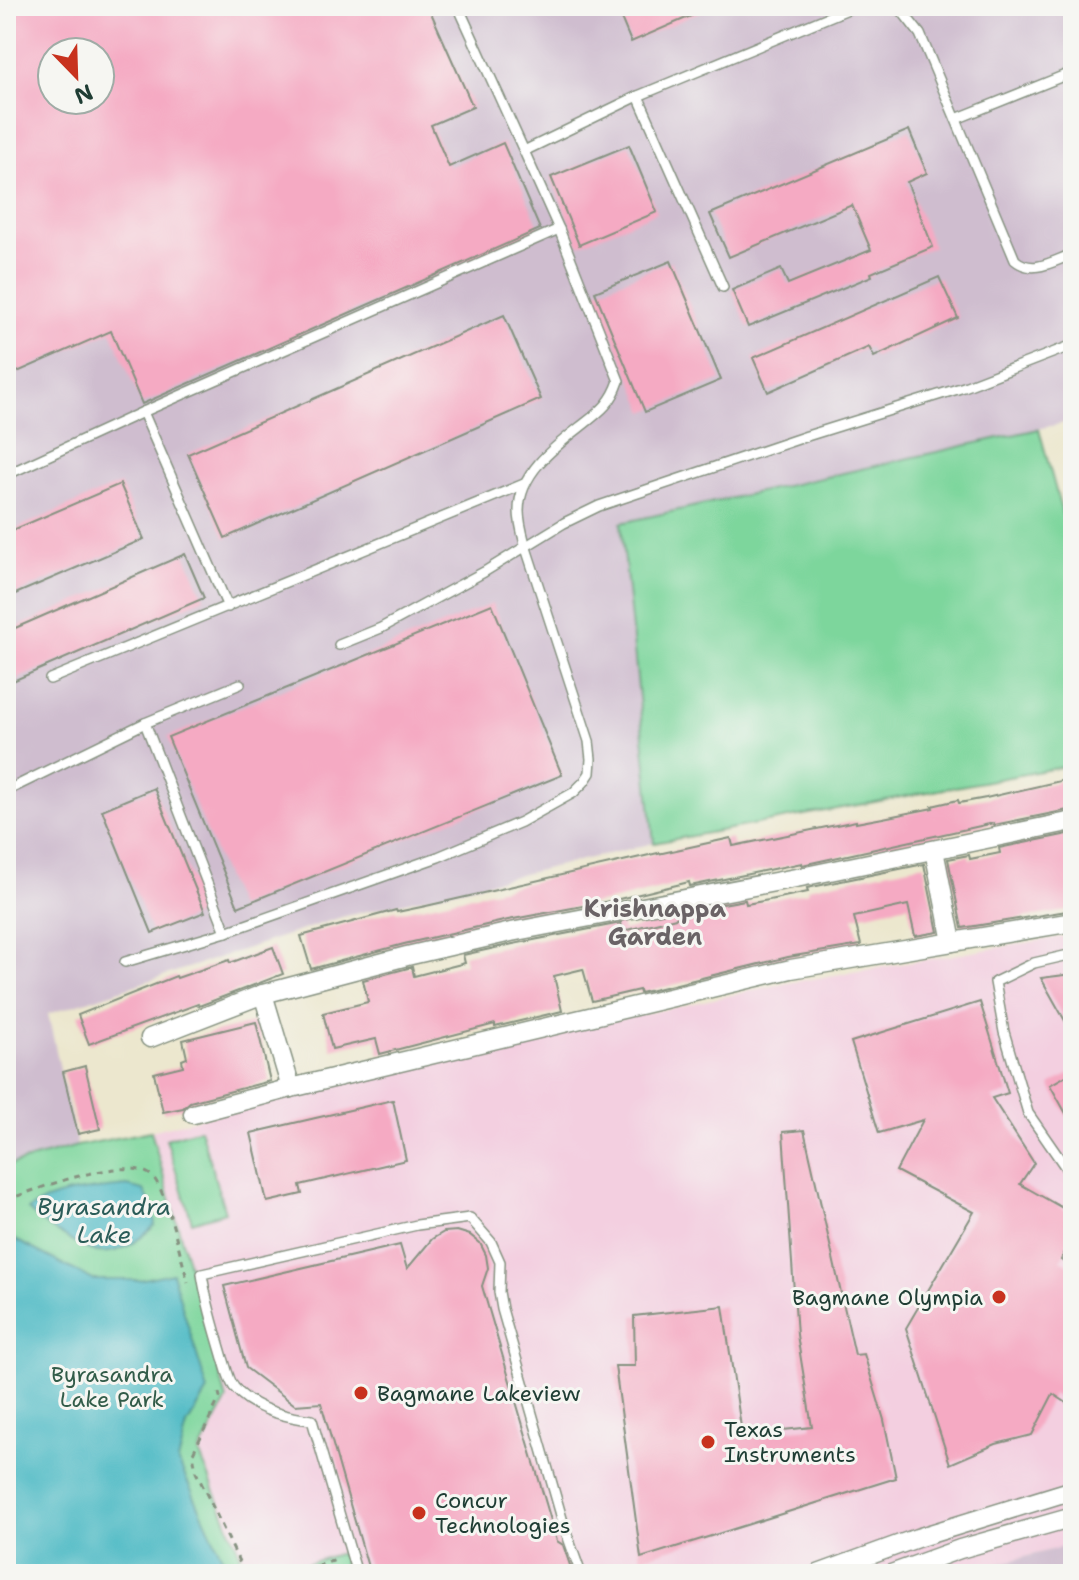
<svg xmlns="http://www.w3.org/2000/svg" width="1079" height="1580" font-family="'Shantell Sans',sans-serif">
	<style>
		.built { fill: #f3cfe0 }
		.industrial { fill: #cfbdcf; fill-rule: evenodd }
		.green { fill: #7dd69c; stroke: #4e8a68; stroke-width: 2 }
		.water { fill: #4bb9c4; stroke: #357b7c; stroke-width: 2 }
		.building { fill: #f5aac3; fill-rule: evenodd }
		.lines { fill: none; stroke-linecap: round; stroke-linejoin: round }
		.service-casing { stroke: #869281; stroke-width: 12 }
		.minor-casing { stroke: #869281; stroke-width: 21 }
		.path { stroke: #869281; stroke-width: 3; stroke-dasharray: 6 6; stroke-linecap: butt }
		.service { stroke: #fff; stroke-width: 9 }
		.minor { stroke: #fff; stroke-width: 18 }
		.poi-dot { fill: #c8321e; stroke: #f6f6f2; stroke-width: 3 }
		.labels { text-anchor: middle; stroke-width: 6; stroke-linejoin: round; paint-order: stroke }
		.poi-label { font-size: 22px; fill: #1f3d34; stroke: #f6f6f2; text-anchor: start }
		.park-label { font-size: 22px; fill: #325c49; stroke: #f6f6f2 }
		.neighbourhood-label { font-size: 24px; font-weight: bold; fill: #6a6366; stroke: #f6f6f2 }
		.water-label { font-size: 24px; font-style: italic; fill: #2a5c58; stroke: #f6f6f2 }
	</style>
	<rect width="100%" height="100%" fill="#f6f6f2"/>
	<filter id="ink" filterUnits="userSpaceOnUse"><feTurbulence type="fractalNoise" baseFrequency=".0125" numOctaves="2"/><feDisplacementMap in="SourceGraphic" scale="16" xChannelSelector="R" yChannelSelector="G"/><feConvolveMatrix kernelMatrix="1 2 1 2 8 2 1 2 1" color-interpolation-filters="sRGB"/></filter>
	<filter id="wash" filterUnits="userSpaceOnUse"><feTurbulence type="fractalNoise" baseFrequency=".006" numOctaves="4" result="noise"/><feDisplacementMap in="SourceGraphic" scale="32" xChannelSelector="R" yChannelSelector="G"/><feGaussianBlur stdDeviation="1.8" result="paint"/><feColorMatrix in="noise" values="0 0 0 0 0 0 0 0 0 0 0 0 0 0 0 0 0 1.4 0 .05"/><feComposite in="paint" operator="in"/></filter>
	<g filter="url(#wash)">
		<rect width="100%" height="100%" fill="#ece7ce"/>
		<polygon class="built" points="1073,935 1073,1544 961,1574 346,1574 341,1553 274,1574 248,1574 199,1452 227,1400 151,1131 400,1067 782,984"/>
		<g class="industrial">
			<path d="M6 6H1073V421L621 523 654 843 342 917 48 1014 77 1146 6 1166ZM52 52H100V100H52Z"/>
			<polygon points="1073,1544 1073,1574 961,1574"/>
		</g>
		<g class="green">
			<polygon points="1039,429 1073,553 1073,765 654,843 621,523"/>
			<polygon points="200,1129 225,1212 192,1222 166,1139"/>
			<polygon points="151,1131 227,1400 199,1452 248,1574 6,1574 6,1166 77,1146"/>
			<polygon points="341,1553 346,1574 274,1574"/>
		</g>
		<g class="water">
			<path d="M127 1186 144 1190 153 1209 155 1225C137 1243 113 1260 87 1249 79 1246 71 1241 64 1236 51 1229 39 1221 28 1210 53 1191 96 1189 127 1186Z"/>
			<polygon points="6,1235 93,1280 139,1280 172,1273 208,1391 187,1425 178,1461 230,1574 6,1574"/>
		</g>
		<g id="blocks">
			<g class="building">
				<path d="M6 6H428L473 107 431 125 449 167 503 143 540 229 142 404 111 331 6 377ZM52 52H100V100H52Z"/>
				<polygon points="616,6 714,6 631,42"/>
				<polygon points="909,130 927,173 907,182 933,247 871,273 872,276 748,327 732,290 781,269 788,284 871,250 852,205 729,257 710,214"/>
				<polygon points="629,145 657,212 579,245 551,177"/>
				<polygon points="671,261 721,380 645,412 595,292"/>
				<polygon points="939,277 958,318 874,357 869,347 768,392 753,358"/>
				<polygon points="504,315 541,399 225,538 188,454"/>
				<polygon points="120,484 144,539 6,598 6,533"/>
				<polygon points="185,554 204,598 6,684 6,632"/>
				<polygon points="492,604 562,775 238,907 168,737"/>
				<polygon points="1073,778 1073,809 994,825 994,823 802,865 802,863 690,886 689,882 615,900 508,920 404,944 311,969 301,936 396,910 397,912 426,906 658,853 658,854 731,838 733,846 856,821 856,823 883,818 933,808 932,806 958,800 959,803 986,798"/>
				<polygon points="154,788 205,912 152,933 102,810"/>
				<polygon points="1073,833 1073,910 962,928 948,859 969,855 970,859 1000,853 999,848"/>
				<polygon points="924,864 938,932 915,936 908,905 854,917 861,945 788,957 640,993 639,990 592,1001 583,969 554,976 562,1011 495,1027 495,1024 380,1054 376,1039 332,1049 323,1013 368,1002 363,980 412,967 414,976 465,963 463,955 513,944 621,923 623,931 696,913 695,909 745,900 746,904 769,900 808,892 807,888"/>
				<polygon points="273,947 283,974 199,1006 198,1004 89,1044 78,1015 176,976 177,978 229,960 230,963"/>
				<polygon points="1073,974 1073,1035 1041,978"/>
				<polygon points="980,1002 1008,1093 992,1098 1034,1163 1020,1184 1073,1214 1073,1235 1061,1260 1073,1267 1073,1407 1053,1394 1032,1435 996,1444 950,1464 906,1328 974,1212 896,1171 923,1120 879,1133 851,1042"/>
				<polygon points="256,1022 270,1081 190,1102 183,1108 163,1112 154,1073 183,1066 182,1060 187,1058 183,1040"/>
				<polygon points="85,1066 100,1129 78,1134 63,1072"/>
				<polygon points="1073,1072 1073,1126 1050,1085"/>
				<polygon points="393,1100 406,1160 300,1185 302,1194 267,1202 251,1133"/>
				<polygon points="804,1130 855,1355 864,1354 884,1420 896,1478 641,1558 615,1366 635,1366 634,1316 723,1306 742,1434 812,1427 797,1335 783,1132"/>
				<polygon points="457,1231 470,1235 480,1243 486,1255 488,1268 482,1286 557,1541 563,1545 573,1574 370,1574 321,1403 295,1405 246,1368 224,1286 400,1245 407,1269 432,1239 444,1232"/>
			</g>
		</g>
	</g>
	<g filter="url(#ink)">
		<use href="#blocks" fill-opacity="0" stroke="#869281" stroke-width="2"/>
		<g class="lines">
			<defs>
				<g id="service">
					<polyline points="458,6 524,151"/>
					<path d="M898 6 920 34 1015 260C1033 275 1053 261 1073 254"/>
					<polyline points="956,119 1073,72"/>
					<polyline points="723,287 638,96 855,6"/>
					<polyline points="143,412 559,229"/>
					<polyline points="6,475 143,412 228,607"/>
					<polyline points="339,645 381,628 484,572 564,523 599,506 807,436 964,387 1073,345"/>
					<polyline points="50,679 524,484"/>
					<polyline points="145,723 226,932"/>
					<polyline points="6,791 145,723 240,684"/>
					<polyline points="1073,954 1034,963 995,982 1004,1032 1028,1113 1073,1178"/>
					<path d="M125 962 226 932 438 857 521 822 573 793 584 782 590 773 591 759 589 741 526 548C523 536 519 523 519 511 519 472 557 445 584 424 602 410 612 402 619 381L559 229 524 151 638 96"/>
					<path d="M357 1574 312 1420C285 1417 252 1409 234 1387 228 1379 226 1366 223 1358 215 1330 206 1303 202 1274L417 1225 470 1218 491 1242 500 1262 499 1292 502 1309 565 1529 581 1574"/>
				</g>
				<g id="minor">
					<polyline points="934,850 952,942"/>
					<polyline points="263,994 291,1088 791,969 1073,922"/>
					<polyline points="150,1038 263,994 407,956 511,932 801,877 1073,821"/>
					<polyline points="193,1114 291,1088"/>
					<polyline points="818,1574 917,1538 1073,1490"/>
					<polyline points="891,1574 960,1549 1073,1517"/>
				</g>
			</defs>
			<use href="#service" class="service-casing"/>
			<use href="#minor" class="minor-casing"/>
			<g class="path">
				<path d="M6 1200C36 1190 128 1152 153 1177 167 1192 181 1259 188 1282"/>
				<polyline points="219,1393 220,1397 193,1453 196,1472 245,1574"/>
				<polyline points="294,1574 332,1561 336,1574"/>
			</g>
			<use href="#service" class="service"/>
			<use href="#minor" class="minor"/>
		</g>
	</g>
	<g class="poi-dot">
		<circle cx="999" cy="1297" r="8"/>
		<circle cx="361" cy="1393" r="8"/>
		<circle cx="708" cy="1442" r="8"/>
		<circle cx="419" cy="1513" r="8"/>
	</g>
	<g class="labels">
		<g class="poi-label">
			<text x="983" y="1305" text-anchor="end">Bagmane Olympia</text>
			<text x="377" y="1401">Bagmane Lakeview</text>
			<text x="724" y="1437">Texas<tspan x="724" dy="25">Instruments</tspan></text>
			<text x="435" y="1508">Concur<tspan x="435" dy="25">Technologies</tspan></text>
		</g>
		<g class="park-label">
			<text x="112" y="1382">Byrasandra<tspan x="112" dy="25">Lake Park</tspan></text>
		</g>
		<g class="neighbourhood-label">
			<text x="655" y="917">Krishnappa<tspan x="655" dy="28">Garden</tspan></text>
		</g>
		<g class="water-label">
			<text x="104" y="1215">Byrasandra<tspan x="104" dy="28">Lake</tspan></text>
		</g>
	</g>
	<rect width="1079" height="1580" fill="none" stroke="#f6f6f2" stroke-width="32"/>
	<g transform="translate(76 76) rotate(157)"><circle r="38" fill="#f6f6f2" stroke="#a0aca6" stroke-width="2"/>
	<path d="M0-6L14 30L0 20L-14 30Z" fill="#c8321e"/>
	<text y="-12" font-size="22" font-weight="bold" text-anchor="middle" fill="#1f3d34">N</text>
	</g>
</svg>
